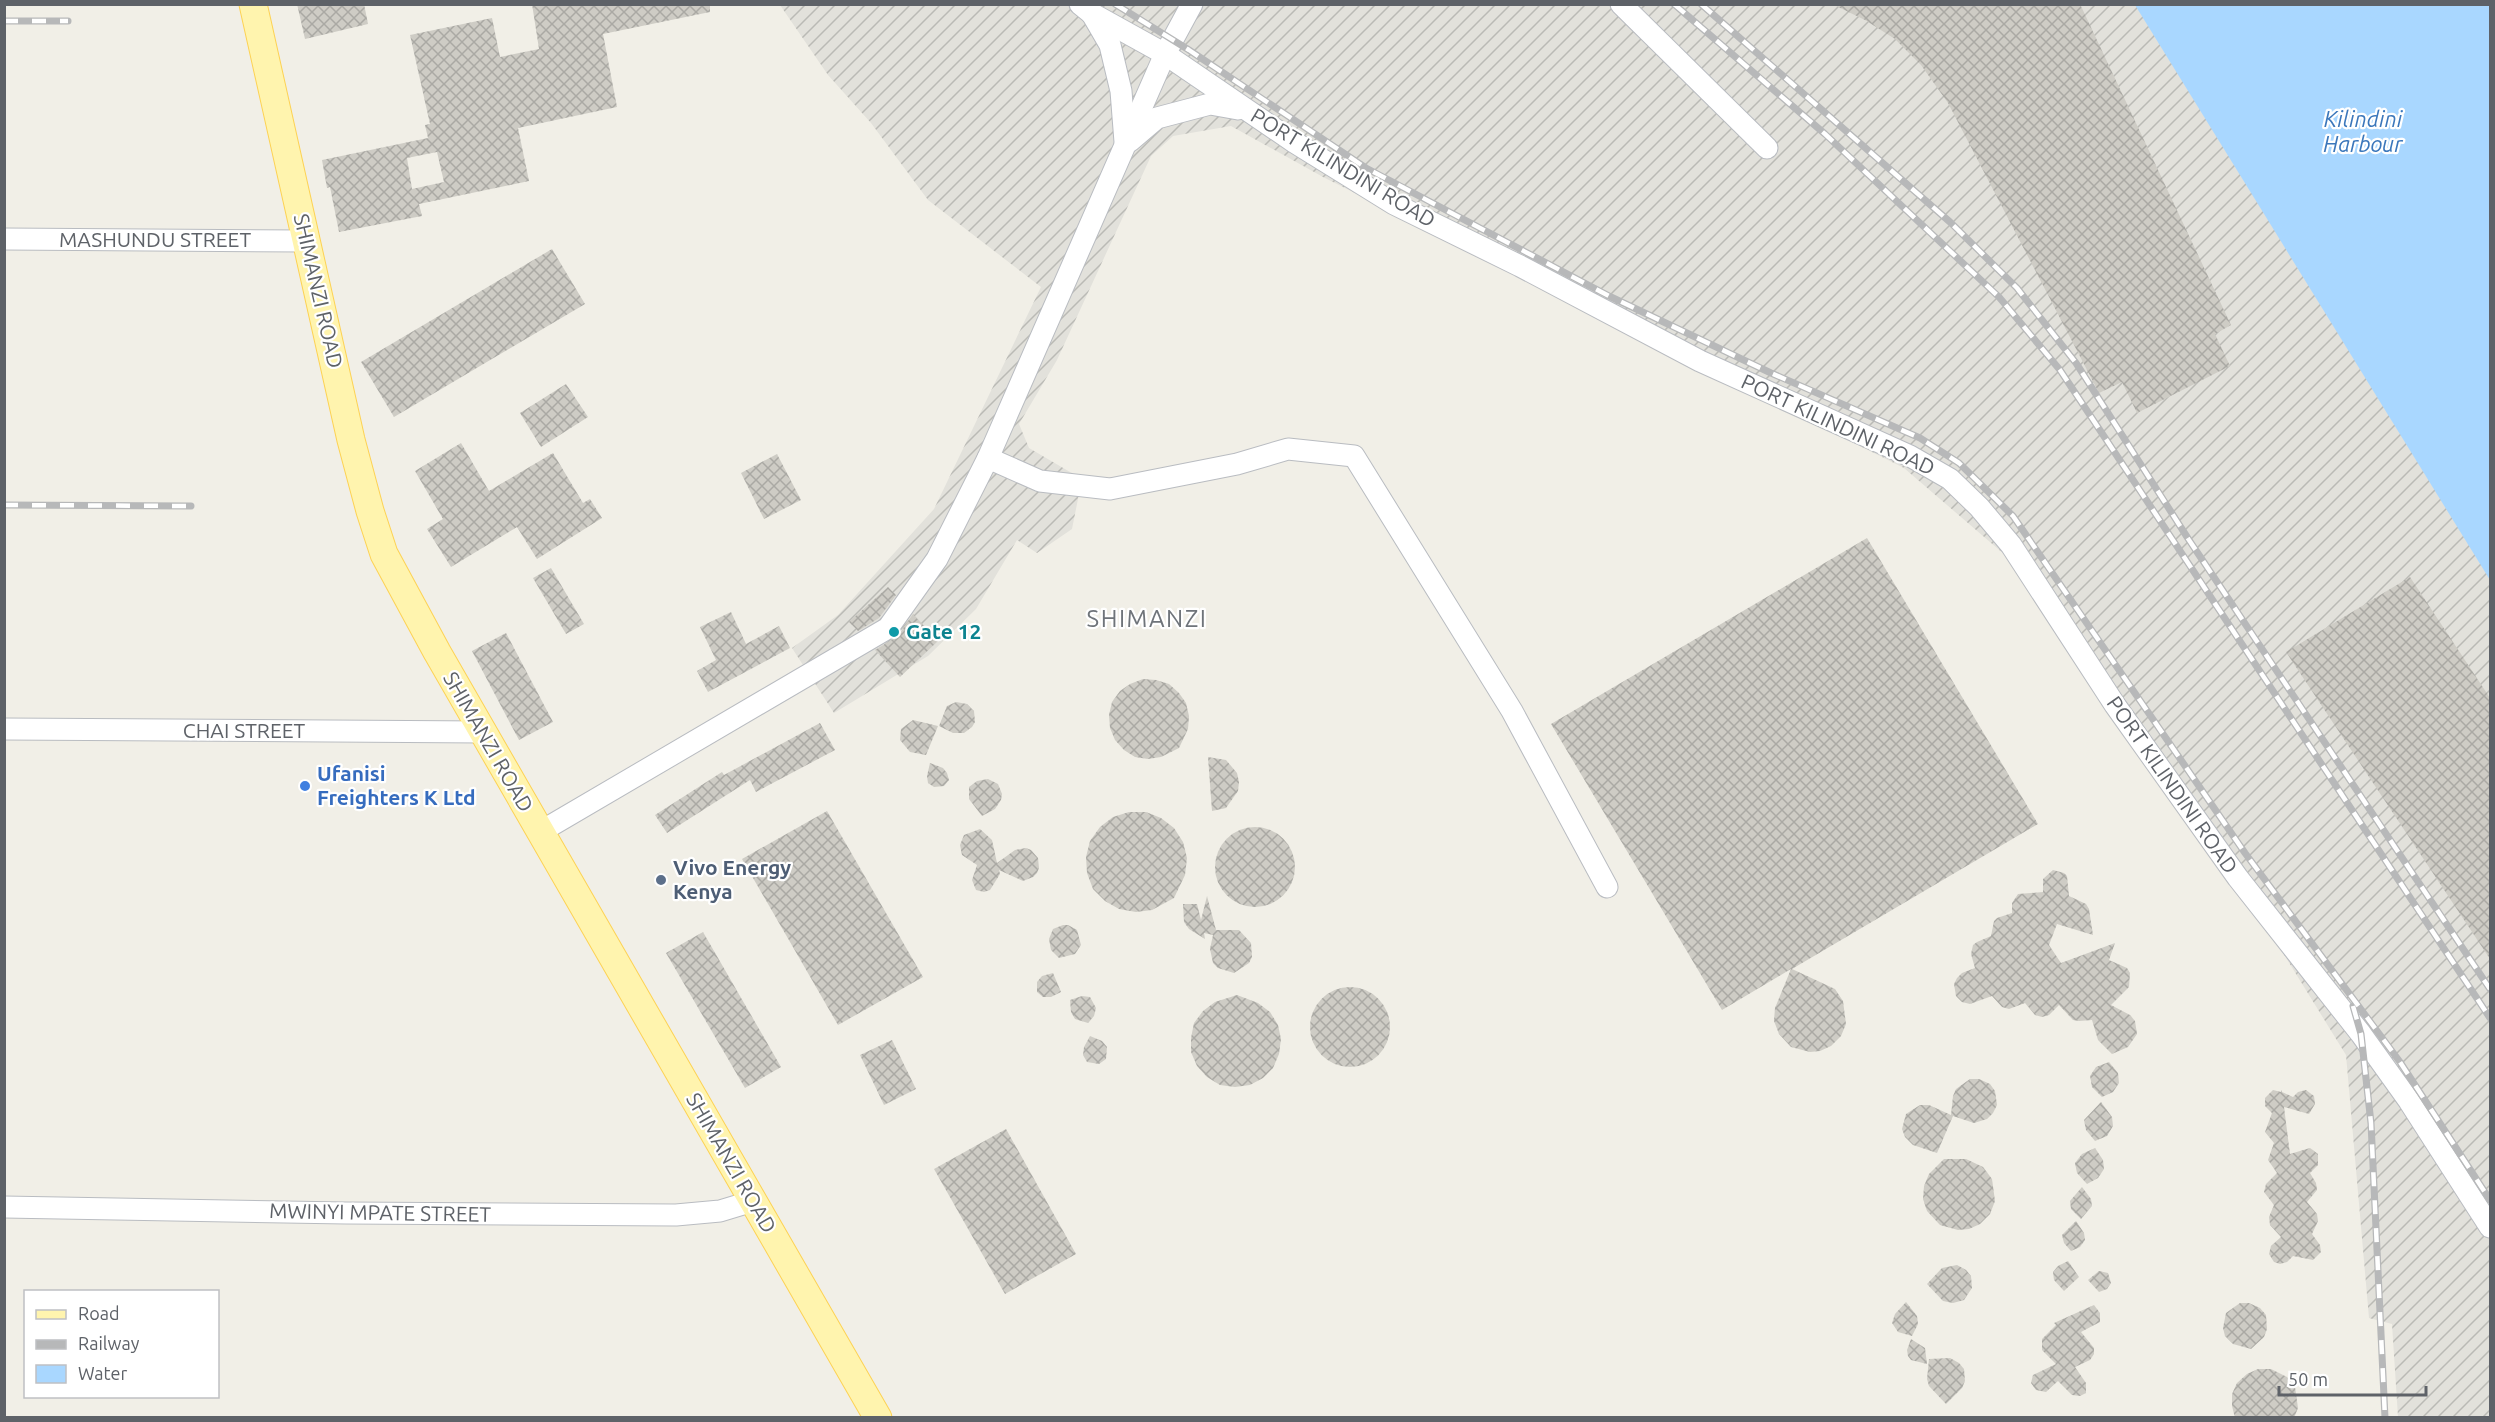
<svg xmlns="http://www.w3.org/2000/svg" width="2495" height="1422" font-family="Ubuntu,sans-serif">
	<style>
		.industrial { fill: url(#industrial-furrows) }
		.water { fill: #a9d7ff }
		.building { fill: url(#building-cross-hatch); fill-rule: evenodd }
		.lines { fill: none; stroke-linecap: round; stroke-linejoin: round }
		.minor-casing { stroke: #b9bcc1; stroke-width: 23 }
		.major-casing { stroke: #fdd254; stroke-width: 29 }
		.minor { stroke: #fff; stroke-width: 21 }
		.major { stroke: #fff4ae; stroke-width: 27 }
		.rail-casing { stroke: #b7b8b9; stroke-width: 7 }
		.rail { stroke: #fff; stroke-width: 4.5; stroke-dasharray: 14; stroke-linecap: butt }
		.culture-dot { fill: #0f9aa8; stroke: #fff; stroke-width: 2 }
		.shop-dot { fill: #3f7fe0; stroke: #fff; stroke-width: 2 }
		.service-dot { fill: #5c6f8a; stroke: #fff; stroke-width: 2 }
		.labels { text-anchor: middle; stroke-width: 4.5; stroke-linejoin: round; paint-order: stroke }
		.street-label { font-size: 21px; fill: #5e6268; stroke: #fff }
		.culture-label { font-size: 21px; font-weight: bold; fill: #0d838f; stroke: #fff; text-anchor: start }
		.shop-label { font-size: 21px; font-weight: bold; fill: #366cbe; stroke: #fff; text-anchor: start }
		.service-label { font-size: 21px; font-weight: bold; fill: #4e5e75; stroke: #fff; text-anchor: start }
		.water-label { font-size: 22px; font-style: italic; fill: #3b77bb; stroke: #fff }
		.quarter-label { font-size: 24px; letter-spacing: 1.5px; fill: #6f747a; stroke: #fff }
	</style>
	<defs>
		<pattern id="industrial-furrows" width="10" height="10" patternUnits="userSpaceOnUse" patternTransform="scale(1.5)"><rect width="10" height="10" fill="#e2e1db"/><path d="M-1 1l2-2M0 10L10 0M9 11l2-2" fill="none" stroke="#babab5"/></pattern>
		<pattern id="building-cross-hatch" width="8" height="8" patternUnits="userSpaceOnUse" patternTransform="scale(1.5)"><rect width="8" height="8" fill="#ceccc5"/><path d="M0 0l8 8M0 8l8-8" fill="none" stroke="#aaa9a4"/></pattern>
	</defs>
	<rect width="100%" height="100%" fill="#f1efe7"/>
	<polygon class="industrial" points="780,5 2148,5 2490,568 2490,1417 2398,1417 2392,1324 2369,1318 2346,1055 2243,888 2019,567 1904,468 1323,177 1231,126 1173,136 1151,156 1057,360 1019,424 1029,448 1082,479 1072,529 1037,553 1017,540 976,609 928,656 834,713 792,648 838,615 934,509 1041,287 928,200 871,123 828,75"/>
	<polygon class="water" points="2135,5 2490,5 2490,580"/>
	<g class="building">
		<polygon points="297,4 364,4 368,24 305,39"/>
		<path d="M532 4H710V12L603 34 617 107 518 128 529 181 419 204 422 216 339 232 330 187 327 188 322 160 428 138 425 125 430 124 410 35 492 18 500 57 539 49ZM437 152 444 182 412 189 407 158Z"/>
		<polygon points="1832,4 2080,4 2231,325 2215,334 2230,366 2137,413 2122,382 2099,393 1948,103 1921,65 1895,39 1865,20"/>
		<polygon points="552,249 585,304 394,417 361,362"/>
		<polygon points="566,384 588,417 541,447 520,413"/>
		<polygon points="461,443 489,491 553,453 583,503 590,499 602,518 537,559 517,527 451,567 427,529 443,519 415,471"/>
		<polygon points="777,454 801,500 764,519 741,473"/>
		<polygon points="1867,538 2038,824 1792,969 1835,989 1843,1001 1846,1024 1841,1036 1831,1046 1820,1051 1810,1052 1791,1047 1779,1034 1774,1021 1775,1008 1791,969 1722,1010 1551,724"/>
		<polygon points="551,568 584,624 566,634 533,578"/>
		<polygon points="2410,577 2490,698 2490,959 2286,652"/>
		<polygon points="888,587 896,595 879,618 858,631 849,622"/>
		<polygon points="731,612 746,644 779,626 790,648 708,692 697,671 716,660 700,627"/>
		<polygon points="913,614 938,641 900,677 875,650 898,636"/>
		<polygon points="506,633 553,722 519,740 472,651"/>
		<polygon points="1143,679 1156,680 1169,684 1179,693 1186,703 1189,716 1188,729 1179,748 1161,757 1148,759 1135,757 1124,750 1115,740 1110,728 1109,715 1112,702 1120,691 1130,684"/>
		<polygon points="956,702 967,704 974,711 975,722 972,727 964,733 953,733 939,726 947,706"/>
		<polygon points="913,720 938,726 926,755 910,752 900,740 901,729"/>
		<polygon points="820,723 835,750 756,792 750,780 667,833 655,815 722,772 724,775"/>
		<polygon points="1208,757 1226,760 1237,773 1239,782 1238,791 1226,808 1212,811"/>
		<polygon points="930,763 943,768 947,773 949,780 944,786 934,787 928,783 927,776"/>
		<polygon points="988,779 998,784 1002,794 1001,800 995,809 982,816 969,799 969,787 977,781"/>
		<polygon points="827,811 923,977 838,1025 742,859"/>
		<polygon points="1129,812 1146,812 1161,818 1174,828 1183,842 1187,858 1185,875 1174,898 1152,910 1136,912 1119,909 1105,901 1093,889 1087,873 1086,857 1090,841 1100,827 1113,817"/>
		<circle cx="1255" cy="867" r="40"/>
		<polygon points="980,829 992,840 997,863 1015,850 1026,848 1031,850 1038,858 1039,868 1037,873 1033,877 1023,881 999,870 1000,874 990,890 984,892 976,890 972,880 977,865 962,855 960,845 964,835"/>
		<polygon points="2053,870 2064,873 2067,876 2069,896 2086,904 2089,909 2093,935 2057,924 2049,945 2061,963 2115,943 2109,960 2127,968 2130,973 2129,987 2111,1005 2130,1015 2135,1021 2137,1034 2128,1047 2112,1054 2098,1040 2092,1020 2079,1021 2073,1020 2059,1005 2049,1015 2042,1017 2035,1015 2025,1003 2009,1009 2002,1007 1992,996 1970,1004 1962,1002 1956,996 1954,984 1957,978 1962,973 1975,968 1971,954 1973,945 1977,942 1991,936 1994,921 1997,918 2012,913 2012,903 2018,894 2043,892 2043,879"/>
		<polygon points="1207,896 1216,930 1239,930 1251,943 1252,957 1249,963 1234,973 1218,968 1213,963 1210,949 1213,935 1204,933 1205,939 1189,929 1184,922 1183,904 1197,904 1201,920"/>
		<polygon points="1063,925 1068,925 1077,930 1081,945 1075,954 1059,958 1051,950 1049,939 1053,929"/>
		<polygon points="703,932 781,1067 745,1088 666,953"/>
		<polygon points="1053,973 1061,992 1051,997 1043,997 1037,992 1037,982 1042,976"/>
		<circle cx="1350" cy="1027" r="40"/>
		<polygon points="1237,995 1258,1003 1270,1012 1278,1025 1281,1039 1279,1054 1273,1068 1263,1078 1250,1085 1235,1087 1220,1085 1207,1077 1197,1066 1191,1052 1191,1038 1194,1023 1203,1011 1215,1002"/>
		<polygon points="1082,996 1090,997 1096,1008 1094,1016 1088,1023 1075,1019 1071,1012 1070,1000"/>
		<polygon points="1090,1036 1102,1041 1107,1047 1106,1059 1099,1064 1087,1062 1083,1055 1084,1047"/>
		<polygon points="892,1040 916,1089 884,1105 860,1055"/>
		<polygon points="2109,1062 2118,1073 2119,1083 2113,1092 2102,1097 2092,1087 2090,1076 2096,1067"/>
		<polygon points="1970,1079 1979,1079 1990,1084 1995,1091 1997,1105 1993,1113 1987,1119 1974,1123 1953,1116 1937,1153 1913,1145 1905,1137 1902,1129 1906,1114 1920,1105 1929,1105 1951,1115 1953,1096 1956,1089"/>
		<polygon points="2273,1090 2281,1092 2282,1090 2282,1092 2293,1097 2298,1092 2306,1090 2314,1096 2315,1104 2309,1114 2284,1107 2290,1154 2310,1148 2318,1154 2318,1165 2310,1173 2316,1183 2317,1190 2307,1202 2317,1214 2318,1221 2312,1234 2320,1245 2321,1252 2313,1260 2293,1256 2287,1262 2280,1264 2274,1262 2269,1254 2271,1246 2281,1237 2270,1225 2269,1217 2274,1205 2264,1192 2266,1184 2277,1173 2268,1160 2274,1143 2265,1132 2272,1113 2265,1106 2265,1098"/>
		<polygon points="2101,1102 2112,1117 2113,1126 2107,1136 2095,1141 2086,1130 2084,1120"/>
		<polygon points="1006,1129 1076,1254 1005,1294 934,1169"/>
		<polygon points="2095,1148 2103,1160 2104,1169 2098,1178 2087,1184 2077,1173 2075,1163 2082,1154"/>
		<polygon points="1944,1159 1966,1159 1983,1167 1992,1179 1995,1201 1990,1214 1980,1224 1969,1229 1958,1230 1940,1225 1927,1211 1923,1199 1924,1186 1929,1174"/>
		<polygon points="2082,1187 2091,1199 2092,1206 2081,1219 2071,1209 2070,1201"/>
		<polygon points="2076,1221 2084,1233 2085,1240 2080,1247 2071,1251 2064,1243 2062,1235"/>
		<polygon points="2068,1261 2079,1277 2064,1291 2054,1280 2053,1272 2058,1266"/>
		<polygon points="1957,1265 1966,1270 1971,1276 1972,1288 1964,1300 1953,1303 1943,1301 1927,1284 1942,1268"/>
		<polygon points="2099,1271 2108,1273 2111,1283 2107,1289 2099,1292 2088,1280"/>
		<polygon points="1906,1302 1917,1316 1918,1324 1912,1336 1898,1332 1892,1323 1895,1314"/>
		<polygon points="2240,1303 2249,1303 2260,1308 2266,1315 2267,1329 2264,1337 2251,1349 2233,1344 2225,1336 2223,1328 2226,1313"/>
		<polygon points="2094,1305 2100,1313 2100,1322 2081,1332 2094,1348 2094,1354 2090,1360 2075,1367 2086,1383 2086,1393 2080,1396 2072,1395 2058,1381 2046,1392 2036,1390 2031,1383 2033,1375 2056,1364 2042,1350 2042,1339 2056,1325 2054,1323"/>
		<polygon points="1911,1339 1925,1348 1927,1364 1911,1360 1908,1356 1907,1350"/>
		<polygon points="1950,1358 1959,1363 1964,1369 1965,1381 1962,1388 1946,1404 1929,1386 1927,1379 1929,1359"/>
		<polygon points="2258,1369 2271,1369 2287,1377 2295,1387 2298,1408 2294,1418 2235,1418 2232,1406 2232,1394 2237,1383 2247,1374"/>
	</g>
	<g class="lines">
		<defs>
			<g id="minor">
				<polyline points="1080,4 1091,13 1165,54 1294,142 1394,204 1520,266 1700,361 1910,456 1950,479 1979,507 2011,545 2115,705 2238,878 2361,1034 2409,1101 2490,1227"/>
				<polyline points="1621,4 1767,148"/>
				<polyline points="1092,14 1110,45 1121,91 1125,142"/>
				<polyline points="1130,141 1157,118 1210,104 1238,109"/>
				<polyline points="4,239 306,241"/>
				<polyline points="988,458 1040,481 1110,489 1237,464 1288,449 1354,456 1512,711 1607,887"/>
				<polyline points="4,729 483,732"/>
				<polyline points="540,832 888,628 937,559 988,458 1165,54 1192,4"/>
				<polyline points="4,1207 346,1213 676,1215 720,1211 753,1201"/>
			</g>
			<polyline id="major" points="253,4 351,440 370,511 384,554 437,652 878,1418"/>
		</defs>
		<use href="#minor" class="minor-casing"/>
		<use href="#major" class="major-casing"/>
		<use href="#minor" class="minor"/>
		<use href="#major" class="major"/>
		<defs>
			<g id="rail">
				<polyline points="1115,4 1189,50 1366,168 1611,297 1771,373 1920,438 1959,463 2013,516 2245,853 2400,1062 2490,1200"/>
				<polyline points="1674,4 1825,134 1999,297 2060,370 2490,1018"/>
				<polyline points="1701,4 1950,222 2017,288 2076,363 2189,540 2490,989"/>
				<polyline points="4,21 68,21"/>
				<polyline points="4,505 191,506"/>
				<polyline points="2353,1006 2361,1034 2371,1123 2385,1418"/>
			</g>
		</defs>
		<use href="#rail" class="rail-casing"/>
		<use href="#rail" class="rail"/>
	</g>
	<circle class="culture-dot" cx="894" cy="632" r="6"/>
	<circle class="shop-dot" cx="305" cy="786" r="6"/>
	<circle class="service-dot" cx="661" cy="880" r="6"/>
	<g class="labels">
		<g class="street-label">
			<text transform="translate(1343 168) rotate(31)" y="7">PORT KILINDINI ROAD</text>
			<text x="155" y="247">MASHUNDU STREET</text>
			<text transform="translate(318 291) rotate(77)" y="7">SHIMANZI ROAD</text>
			<text transform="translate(1838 425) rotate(25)" y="7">PORT KILINDINI ROAD</text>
			<text x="244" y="738">CHAI STREET</text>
			<text transform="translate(488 742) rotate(60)" y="7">SHIMANZI ROAD</text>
			<text transform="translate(2172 785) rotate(55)" y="7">PORT KILINDINI ROAD</text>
			<text transform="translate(731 1163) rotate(60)" y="7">SHIMANZI ROAD</text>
			<text transform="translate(380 1213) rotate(1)" y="7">MWINYI MPATE STREET</text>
		</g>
		<g class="culture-label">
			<text x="906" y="639">Gate 12</text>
		</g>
		<g class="shop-label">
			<text x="317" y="781">Ufanisi<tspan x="317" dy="24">Freighters K Ltd</tspan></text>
		</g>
		<g class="service-label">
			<text x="673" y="875">Vivo Energy<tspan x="673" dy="24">Kenya</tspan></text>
		</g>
		<g class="water-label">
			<text x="2363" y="127">Kilindini<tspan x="2363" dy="25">Harbour</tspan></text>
		</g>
		<g class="quarter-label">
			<text x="1147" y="627">SHIMANZI</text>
		</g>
	</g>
	<rect width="2495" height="1422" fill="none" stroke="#5e6268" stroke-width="12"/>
	<rect x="24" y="1290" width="195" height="108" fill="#ffffff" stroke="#bfc0c3" stroke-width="1.5"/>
	<rect x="36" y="1310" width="30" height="9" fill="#fff4ae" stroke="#bfc0c3" stroke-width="1.5"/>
	<text x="78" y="1320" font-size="18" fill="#5e6268">Road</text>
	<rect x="36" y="1340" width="30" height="9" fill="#b7b8b9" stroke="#bfc0c3" stroke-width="1.5"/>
	<text x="78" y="1350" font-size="18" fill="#5e6268">Railway</text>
	<rect x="36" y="1365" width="30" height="18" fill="#a9d7ff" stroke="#bfc0c3" stroke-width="1.5"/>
	<text x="78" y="1380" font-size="18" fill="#5e6268">Water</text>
	<path d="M2279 1386v9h147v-9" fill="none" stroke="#5e6268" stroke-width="3"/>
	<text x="2288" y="1386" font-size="18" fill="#5e6268" stroke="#ffffff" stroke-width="4.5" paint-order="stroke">50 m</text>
</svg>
